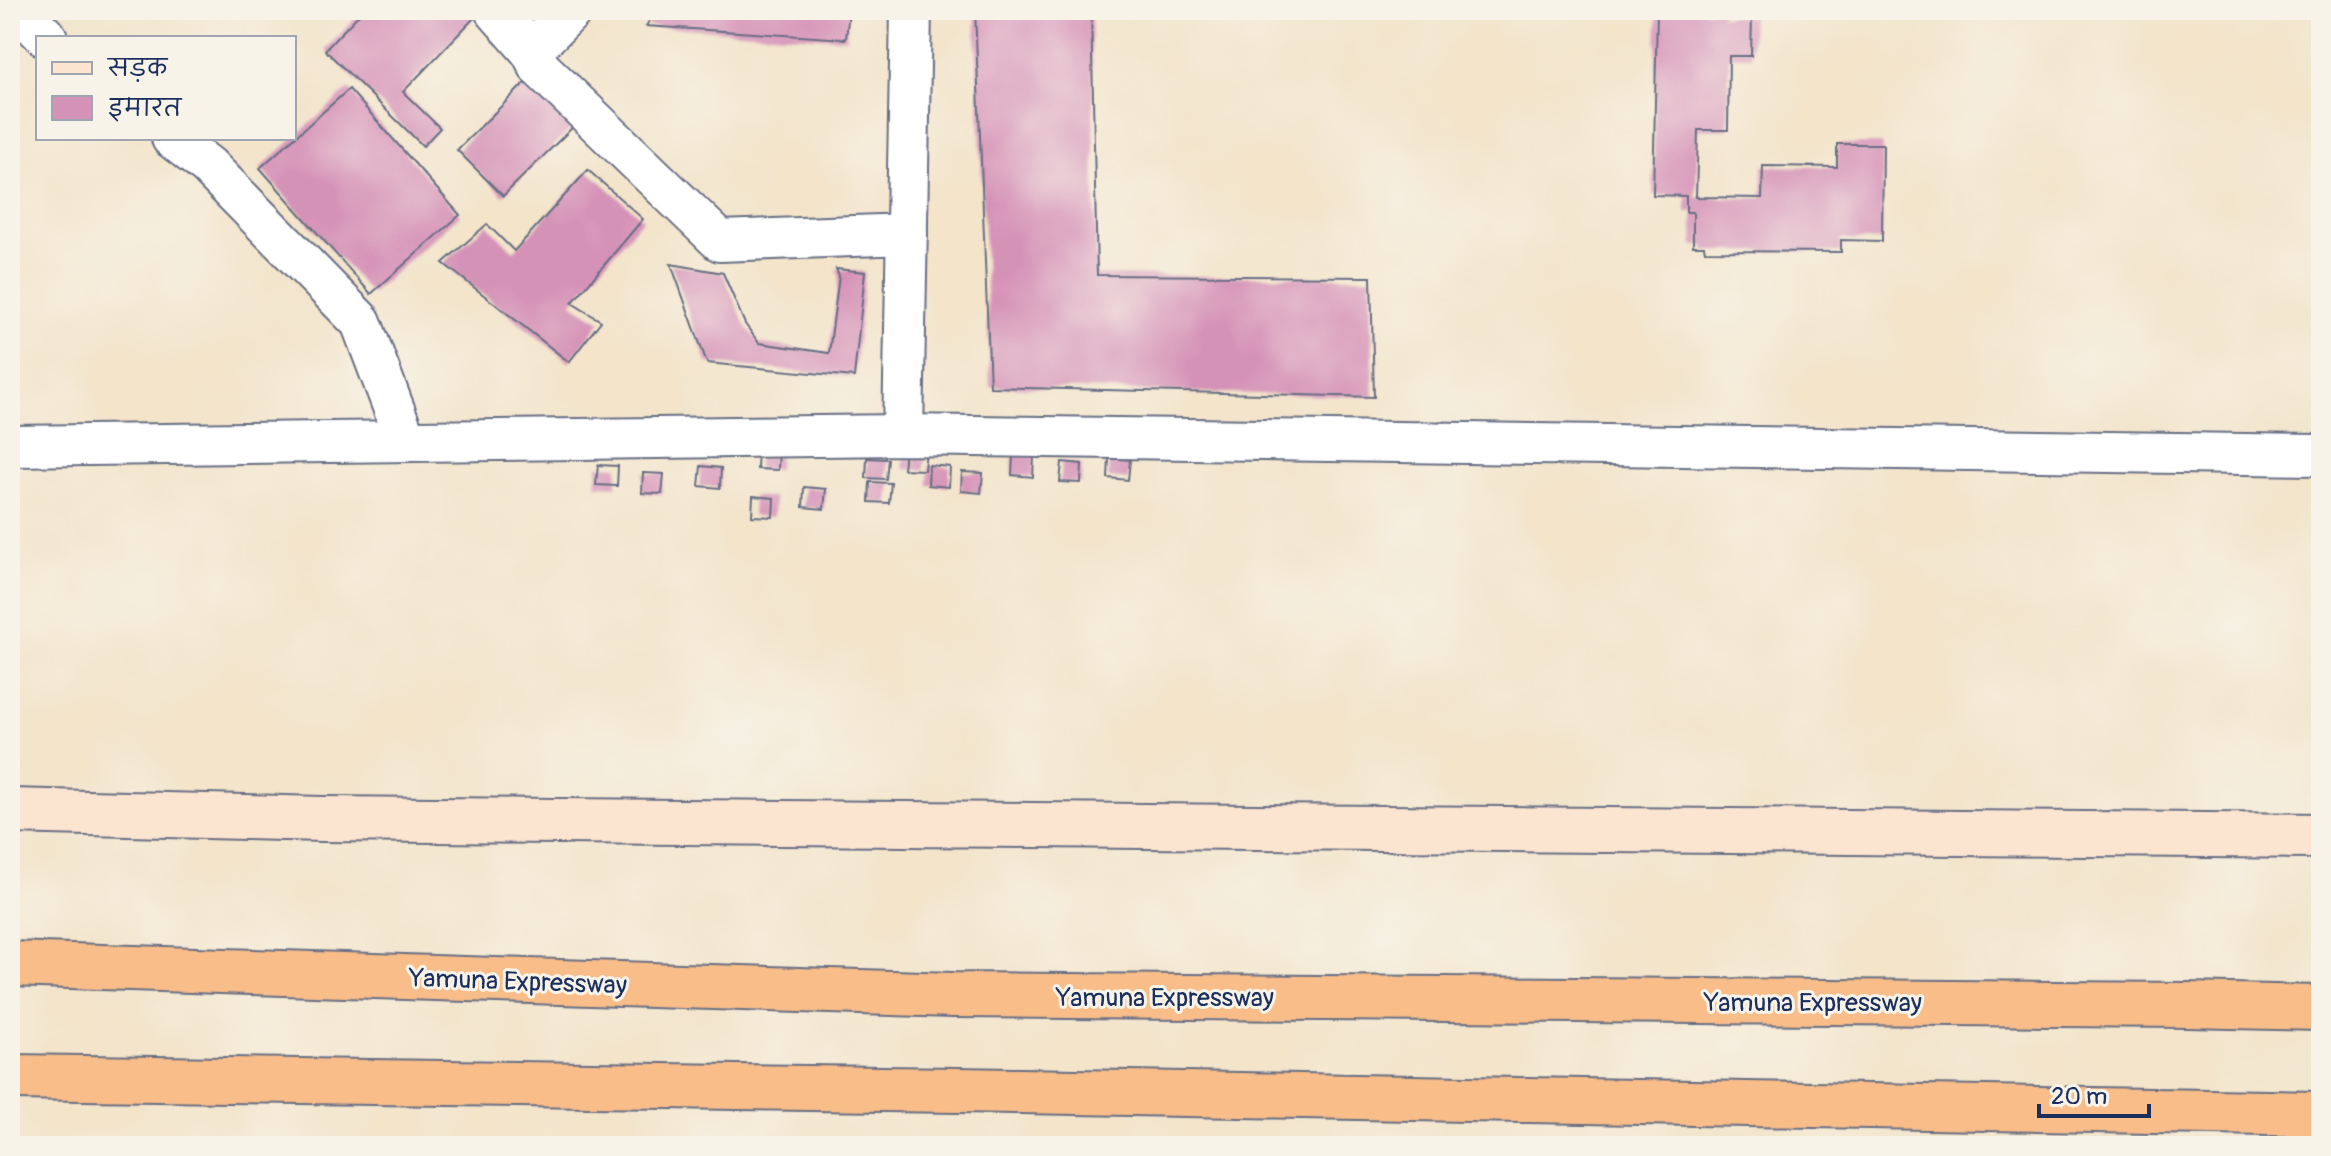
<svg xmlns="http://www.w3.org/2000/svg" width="2331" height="1156" font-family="Pangolin,'Playpen Sans Deva',sans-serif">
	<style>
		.building { fill: #d592b7 }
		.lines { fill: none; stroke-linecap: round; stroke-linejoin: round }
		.street-casing { stroke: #676e84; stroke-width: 44 }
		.secondary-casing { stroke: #676e84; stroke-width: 48 }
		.highway-casing { stroke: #676e84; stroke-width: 48 }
		.street { stroke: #fff; stroke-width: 40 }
		.secondary { stroke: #fce5d0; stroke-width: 44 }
		.highway { stroke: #f8bd89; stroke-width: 44 }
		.labels { text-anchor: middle; stroke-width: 6; stroke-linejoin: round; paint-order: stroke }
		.street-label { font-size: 26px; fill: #1b2f5e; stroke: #f7f3e8 }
	</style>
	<rect width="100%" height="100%" fill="#f7f3e8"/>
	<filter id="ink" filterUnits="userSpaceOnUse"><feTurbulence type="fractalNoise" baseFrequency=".0125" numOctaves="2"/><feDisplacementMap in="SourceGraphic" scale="16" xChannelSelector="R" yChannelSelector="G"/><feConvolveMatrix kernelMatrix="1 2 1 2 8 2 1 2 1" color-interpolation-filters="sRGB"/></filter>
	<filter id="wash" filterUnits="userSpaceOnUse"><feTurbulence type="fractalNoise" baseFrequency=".006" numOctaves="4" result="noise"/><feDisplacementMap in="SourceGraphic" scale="32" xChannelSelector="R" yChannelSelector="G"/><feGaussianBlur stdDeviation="1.8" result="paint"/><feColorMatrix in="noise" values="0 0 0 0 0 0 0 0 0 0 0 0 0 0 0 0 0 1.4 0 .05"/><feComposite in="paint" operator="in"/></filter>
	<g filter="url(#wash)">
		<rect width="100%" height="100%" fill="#f3e4ca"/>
		<g id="blocks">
			<g class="building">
				<polygon points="363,10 466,10 474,18 403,92 440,128 423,146 325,50"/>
				<polygon points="656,10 849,10 846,39 646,26"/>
				<polygon points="975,10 1091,10 1097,275 1371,277 1374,397 990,387"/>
				<polygon points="1657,10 1721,10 1721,16 1752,16 1751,56 1729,56 1728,130 1698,130 1696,197 1762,198 1763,166 1837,167 1837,144 1883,144 1882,241 1841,240 1841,252 1705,251 1704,246 1693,246 1693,212 1686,212 1686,196 1653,195"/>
				<polygon points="540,68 586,114 503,196 457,150"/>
				<polygon points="349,89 460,215 371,294 260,168"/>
				<polygon points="588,170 643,219 572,303 601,321 569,362 443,263 487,224 514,251"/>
				<polygon points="671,264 723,273 745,324 759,343 829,353 839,276 836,269 865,272 854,377 707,363"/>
				<polygon points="758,449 779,450 778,470 757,469"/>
				<polygon points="905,449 926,450 924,470 903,469"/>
				<polygon points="1013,455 1034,456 1033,477 1012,475"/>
				<polygon points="867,458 888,459 886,479 866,478"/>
				<polygon points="1109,458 1130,460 1128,480 1108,478"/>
				<polygon points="1062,462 1082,464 1081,483 1060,482"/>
				<polygon points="598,465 618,466 617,486 596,485"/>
				<polygon points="929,465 950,467 949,487 928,485"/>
				<polygon points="701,466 721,468 720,488 699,486"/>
				<polygon points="962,472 983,473 981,493 961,491"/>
				<polygon points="643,473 664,474 662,494 642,493"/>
				<polygon points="870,482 891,483 889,503 869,502"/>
				<polygon points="804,487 826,489 824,509 803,507"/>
				<polygon points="753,496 774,498 773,517 752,516"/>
			</g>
		</g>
	</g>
	<g filter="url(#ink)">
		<use href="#blocks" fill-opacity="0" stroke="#676e84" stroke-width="2"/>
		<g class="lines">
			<defs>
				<g id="street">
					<polyline points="19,10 47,38"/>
					<polyline points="495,10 531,51 540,68 720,241 907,234"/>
					<polyline points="531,51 572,10"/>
					<polyline points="172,138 208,166 361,322 406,441"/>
					<polyline points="903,435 911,10"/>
					<polyline points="10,446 903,435 2321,455"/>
				</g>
				<polyline id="secondary" points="10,811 323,819 2321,836"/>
				<g id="highway">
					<polyline points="10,964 953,995 2187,1005 2321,1008"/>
					<polyline points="10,1077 958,1090 2321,1114"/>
				</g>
			</defs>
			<use href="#street" class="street-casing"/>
			<use href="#secondary" class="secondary-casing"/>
			<use href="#highway" class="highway-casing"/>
			<use href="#street" class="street"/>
			<use href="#secondary" class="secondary"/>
			<use href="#highway" class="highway"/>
		</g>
	</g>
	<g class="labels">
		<g class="street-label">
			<text transform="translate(518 981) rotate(2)" y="9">Yamuna Expressway</text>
			<text x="1165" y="1006">Yamuna Expressway</text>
			<text x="1813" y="1011">Yamuna Expressway</text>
		</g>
	</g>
	<rect width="2331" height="1156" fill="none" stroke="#f7f3e8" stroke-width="40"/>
	<rect x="36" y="36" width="260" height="104" fill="#f7f3e8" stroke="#9fa5b1" stroke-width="2"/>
	<rect x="52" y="62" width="40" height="12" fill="#fce5d0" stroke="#9fa5b1" stroke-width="2"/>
	<text x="108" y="76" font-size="24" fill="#1b2f5e">सड़क</text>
	<rect x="52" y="96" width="40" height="24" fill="#d592b7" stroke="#9fa5b1" stroke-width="2"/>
	<text x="108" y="116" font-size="24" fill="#1b2f5e">इमारत</text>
	<path d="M2039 1104v12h110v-12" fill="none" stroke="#1b2f5e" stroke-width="4"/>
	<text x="2051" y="1104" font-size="24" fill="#1b2f5e" stroke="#f7f3e8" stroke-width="6" paint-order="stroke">20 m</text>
</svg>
